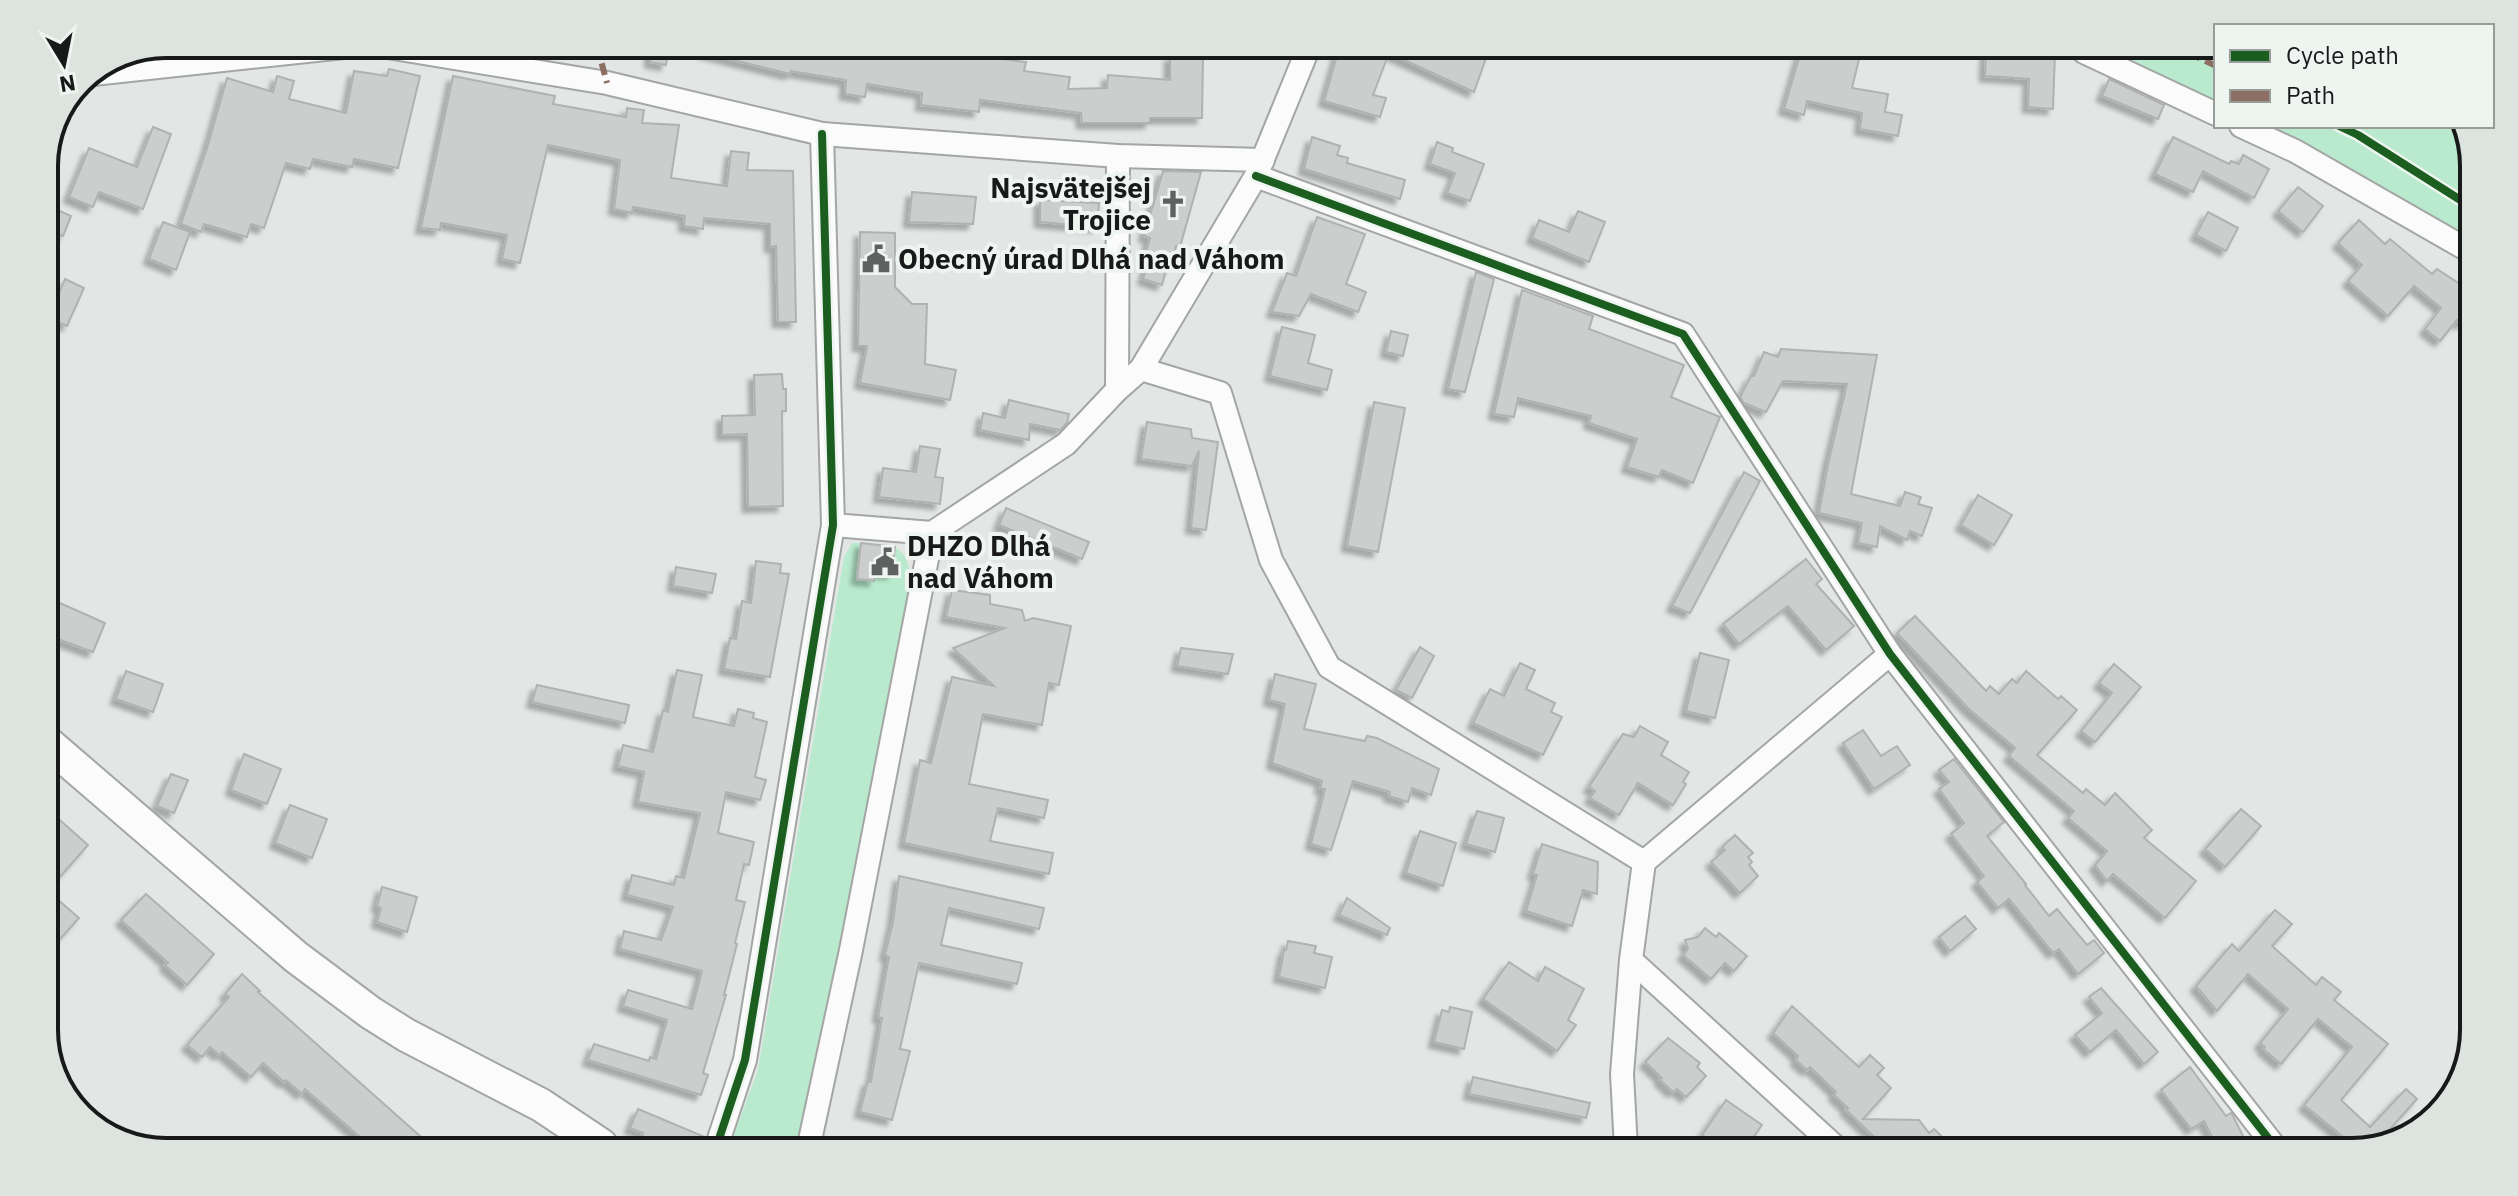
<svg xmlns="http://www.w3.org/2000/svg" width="2518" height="1196" font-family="'IBM Plex Sans',sans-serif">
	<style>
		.green { fill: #b9eacd }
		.building { fill: #cbcecd; stroke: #afb2b1; stroke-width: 2; filter: url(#shadow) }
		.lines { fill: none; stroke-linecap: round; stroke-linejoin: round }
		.minor-casing { stroke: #a3a6a5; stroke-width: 26 }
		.secondary-casing { stroke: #a3a6a5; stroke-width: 36 }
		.minor { stroke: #fbfbfb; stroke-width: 22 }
		.secondary { stroke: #fbfbfb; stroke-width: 32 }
		.quiet { stroke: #8d6e63; stroke-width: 6; stroke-dasharray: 12 6; stroke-linecap: butt }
		.cycleway-casing { stroke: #eef4f0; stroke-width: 13 }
		.cycleway { stroke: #1b5e20; stroke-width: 8 }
		.labels { text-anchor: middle; stroke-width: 8; stroke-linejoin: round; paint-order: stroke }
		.poi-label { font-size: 28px; font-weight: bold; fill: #181a19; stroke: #eef4f0; text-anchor: start }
		.rim { fill: none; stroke: #181a19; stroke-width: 4 }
	</style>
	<defs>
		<filter id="shadow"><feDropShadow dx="-5.5" dy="5.5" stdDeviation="2" flood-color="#0004"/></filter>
	</defs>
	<rect width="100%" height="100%" fill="#e2e6e4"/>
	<g class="green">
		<polygon points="166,44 311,45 118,64"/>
		<polygon points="2116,52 2216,53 2216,103"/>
		<polygon points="2262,126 2463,126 2474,158 2473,241"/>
		<polygon points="852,543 861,543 857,578 873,581 875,572 892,573 895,547 905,556 912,577 802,1145 730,1145 758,1070 844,557"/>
	</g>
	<g class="building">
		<polygon points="651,46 669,46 666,65 650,62"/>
		<polygon points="706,46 883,47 925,53 926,47 988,47 986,57 1026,62 1024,71 1070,77 1068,89 1107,88 1108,75 1170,80 1170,56 1203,56 1202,118 1150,118 1150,123 1082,123 1081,113 980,100 979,112 921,105 922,93 867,84 865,97 845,94 846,80 791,71 790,74 705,53"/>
		<polygon points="1339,49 1437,49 1489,50 1474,92 1389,53 1373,95 1386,98 1380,117 1324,101"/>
		<polygon points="1801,51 1861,51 1852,88 1888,94 1885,112 1902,115 1898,136 1860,129 1862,113 1807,101 1804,115 1784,109"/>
		<polygon points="1986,52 2055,52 2053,109 2028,107 2029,79 1985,76"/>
		<polygon points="389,69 420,76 398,168 354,159 352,167 313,159 310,169 286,163 264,228 251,224 247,237 204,224 201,232 181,224 208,145 227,78 273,92 277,76 294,81 289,99 346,113 354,71 387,76"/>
		<polygon points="453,76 555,96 553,104 626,117 627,108 644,110 642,123 679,125 671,178 727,186 731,151 749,153 747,170 793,171 796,322 778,322 776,246 770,247 770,224 704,218 703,229 684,226 685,216 633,207 632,213 614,209 620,160 548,145 520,263 502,259 507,235 441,223 440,230 421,228"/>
		<polygon points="2109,79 2164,105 2158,119 2102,96"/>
		<polygon points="153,127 171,134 143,209 99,192 93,207 69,197 89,148 137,167"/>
		<polygon points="1312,137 1340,146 1337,155 1348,158 1347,163 1405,180 1400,199 1304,169"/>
		<polygon points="2173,137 2229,164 2231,161 2239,164 2243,155 2269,169 2254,198 2203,171 2193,192 2155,174"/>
		<polygon points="1437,142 1453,148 1452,152 1484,164 1470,201 1447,193 1455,173 1430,164"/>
		<polygon points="1163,171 1201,172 1180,247 1176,246 1171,267 1167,267 1162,285 1143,279 1148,263 1144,260 1150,238 1144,236"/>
		<polygon points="2298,187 2323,206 2303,232 2278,211"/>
		<polygon points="912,192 976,197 973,224 909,222"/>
		<polygon points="1040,200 1099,203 1097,227 1040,222"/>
		<polygon points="53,208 71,216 63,236 44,228"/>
		<polygon points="1578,211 1605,222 1589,262 1532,238 1539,220 1569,232"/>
		<polygon points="2208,212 2238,228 2226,251 2196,235"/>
		<polygon points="1317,217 1365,234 1346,284 1366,292 1358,312 1311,294 1299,316 1272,312 1287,273 1296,276"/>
		<polygon points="2359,220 2385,244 2390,239 2432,274 2437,269 2472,292 2472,311 2461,324 2457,320 2440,341 2425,329 2441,308 2414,286 2388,316 2348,281 2362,265 2338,243"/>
		<polygon points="163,222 190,232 176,270 149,259"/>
		<polygon points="860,232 895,233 895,287 912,304 927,304 925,364 956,370 950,400 860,383 867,346 858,346"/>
		<polygon points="1476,272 1494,279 1465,392 1448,389"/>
		<polygon points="65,279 84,288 67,326 48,318"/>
		<polygon points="1522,290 1593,316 1589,329 1684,365 1671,397 1720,417 1693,483 1662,470 1659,477 1627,467 1637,439 1589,423 1591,416 1518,398 1514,417 1494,414"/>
		<polygon points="1282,327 1315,335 1308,363 1332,370 1327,390 1270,376"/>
		<polygon points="1391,331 1408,335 1403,356 1386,352"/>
		<polygon points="1781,349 1877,355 1851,494 1900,506 1905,492 1921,497 1918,504 1932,508 1922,536 1910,531 1907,540 1880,526 1877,547 1858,543 1862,523 1819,513 1828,464 1847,384 1783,381 1766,412 1744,403 1740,397 1751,376 1754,376 1764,352 1778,357"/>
		<polygon points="782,374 783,389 786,389 786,411 782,411 783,506 748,507 747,434 722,435 722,416 755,415 754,375"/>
		<polygon points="1009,400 1069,414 1067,423 1060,430 1030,424 1029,440 980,430 983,413 1005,418"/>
		<polygon points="1374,402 1405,408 1378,552 1347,546"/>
		<polygon points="1147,422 1191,429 1192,438 1218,442 1206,530 1191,528 1199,451 1192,466 1141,459"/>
		<polygon points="920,446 940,449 935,477 943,478 940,504 879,497 883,468 916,472"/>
		<polygon points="1744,472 1760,481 1690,613 1672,606"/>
		<polygon points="1978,495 2012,515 1994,545 1961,525"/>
		<polygon points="1006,508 1089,542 1082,559 999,525"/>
		<polygon points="861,543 895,547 892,574 875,572 874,581 857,579"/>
		<polygon points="1806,559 1822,579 1816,584 1854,626 1826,650 1788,606 1739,644 1723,624"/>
		<polygon points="756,561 781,564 780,573 789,574 770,677 724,669 730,638 736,639 742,601 751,603"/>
		<polygon points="676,567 716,574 712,593 673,586"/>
		<polygon points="952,590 990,595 990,604 1022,610 1025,621 1033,618 1071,626 1059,685 1049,683 1042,725 983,714 969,784 1048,800 1044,818 998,808 990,841 1053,853 1049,874 904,843 920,760 931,763 952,677 994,686 953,648 1005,628 946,617"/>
		<polygon points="44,596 105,623 93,652 44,634"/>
		<polygon points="1915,616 1986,691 1990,686 1999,694 2012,679 2017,683 2026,671 2058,699 2061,696 2077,710 2037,755 2083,793 2086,789 2105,805 2115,793 2152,830 2144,838 2196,881 2165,918 2113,874 2107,881 2095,865 2107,851 2068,818 2074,811 2009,756 2015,748 1970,710 1897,633"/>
		<polygon points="1420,647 1434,656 1412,698 1396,690"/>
		<polygon points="1181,648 1233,654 1228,674 1177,666"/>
		<polygon points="1700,653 1729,660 1715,718 1686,711"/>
		<polygon points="1520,663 1535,670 1526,689 1555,703 1551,712 1562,717 1543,755 1473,723 1490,689 1504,696"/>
		<polygon points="2114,664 2141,687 2095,742 2081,731 2112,693 2099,683"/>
		<polygon points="677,670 702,675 693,717 734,726 738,709 754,713 753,718 767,722 755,777 766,780 760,800 726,792 718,833 754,842 749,865 744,864 736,900 745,902 735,943 737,944 724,995 726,995 703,1073 708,1075 701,1095 588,1060 594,1044 649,1061 650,1057 656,1059 667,1020 623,1006 628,990 692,1009 702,971 620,949 624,931 661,940 673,907 627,895 632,875 674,885 676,876 684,878 700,813 638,802 644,772 618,766 623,745 653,752 663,710 668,712"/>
		<polygon points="126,671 163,684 153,712 116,699"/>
		<polygon points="1275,674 1316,684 1304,729 1365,741 1367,736 1377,738 1439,769 1431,795 1412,788 1408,802 1389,796 1390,792 1353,781 1331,850 1311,844 1325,789 1320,789 1322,781 1272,763 1285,704 1269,700"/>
		<polygon points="537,685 629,705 625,723 532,702"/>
		<polygon points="1640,726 1668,742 1661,755 1689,772 1683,782 1686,784 1673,805 1638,783 1619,815 1590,798 1595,791 1589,787 1623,734 1634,737"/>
		<polygon points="1863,730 1881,756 1897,746 1910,765 1874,789 1843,743"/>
		<polygon points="244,754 281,769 267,804 231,790"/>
		<polygon points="1954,759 2004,822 1987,836 2026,884 2025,885 2049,916 2057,909 2087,945 2094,940 2104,953 2078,974 2059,949 2053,953 2009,899 1998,908 1977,882 1984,876 1951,834 1964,823 1939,789 1949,782 1939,770"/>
		<polygon points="171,774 188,780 174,813 157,806"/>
		<polygon points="290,805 327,819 312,858 275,843"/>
		<polygon points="44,806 88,845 44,895"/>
		<polygon points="2241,809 2261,826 2225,867 2205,849"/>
		<polygon points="1477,811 1504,818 1495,852 1466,844"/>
		<polygon points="1420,831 1456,843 1443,886 1406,873"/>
		<polygon points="1735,835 1753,853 1748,857 1752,862 1749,865 1758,876 1740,893 1711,862 1725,850 1722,847"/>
		<polygon points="1542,844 1598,862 1597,894 1583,890 1572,926 1526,911 1537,875 1533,874"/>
		<polygon points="899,876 1044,908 1039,929 949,908 941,945 1022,963 1017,984 919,963 900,1049 910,1051 892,1120 860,1112 868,1081 871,1082 882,1018 878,1017 889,957 885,955 893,922"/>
		<polygon points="382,887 417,897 407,932 377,922 381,908 377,906"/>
		<polygon points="146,894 214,954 187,985 165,965 168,963 121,920"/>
		<polygon points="56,898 79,918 44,957 44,912"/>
		<polygon points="1347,898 1390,928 1387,935 1339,915"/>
		<polygon points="2275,910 2292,924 2272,946 2316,985 2322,977 2341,992 2334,1000 2388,1044 2341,1100 2370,1127 2406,1089 2417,1099 2382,1138 2386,1142 2346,1152 2348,1150 2337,1142 2342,1136 2304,1105 2352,1047 2318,1019 2281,1064 2263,1049 2265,1047 2260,1043 2288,1009 2248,974 2217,1011 2196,986 2232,944 2239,951"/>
		<polygon points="1965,916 1976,929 1950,951 1939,937"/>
		<polygon points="1705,928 1716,937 1719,933 1747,956 1734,971 1725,963 1711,979 1683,955 1688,949 1685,940 1698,937"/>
		<polygon points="1288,941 1316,946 1314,953 1332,957 1325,988 1279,977 1284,950 1286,950"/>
		<polygon points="1509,962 1538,981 1545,967 1584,989 1568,1020 1576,1025 1557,1051 1483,999"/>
		<polygon points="242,974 260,991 258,992 429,1144 368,1144 305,1089 302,1094 286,1080 284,1082 263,1063 251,1077 222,1052 219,1055 210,1047 202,1057 187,1045 229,997 225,994"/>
		<polygon points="2101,988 2158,1052 2144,1064 2116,1030 2090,1052 2075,1035 2102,1013 2089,997"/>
		<polygon points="1792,1006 1859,1067 1870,1055 1884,1068 1877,1075 1891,1088 1863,1119 1919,1120 1929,1133 1934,1129 1956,1150 1888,1150 1846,1110 1848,1108 1834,1095 1836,1092 1810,1067 1807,1070 1796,1060 1798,1056 1773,1033"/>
		<polygon points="1450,1007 1472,1012 1464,1049 1434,1042 1442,1010 1449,1012"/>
		<polygon points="1668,1038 1700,1063 1697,1067 1706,1076 1686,1097 1677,1089 1673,1092 1660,1080 1662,1078 1645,1062"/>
		<polygon points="2190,1067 2226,1116 2231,1113 2233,1116 2251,1152 2219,1151 2204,1121 2191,1129 2161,1090"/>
		<polygon points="1473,1077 1590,1103 1586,1118 1469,1094"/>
		<polygon points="1726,1100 1762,1125 1745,1149 1722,1149 1702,1135"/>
		<polygon points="638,1109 705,1137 703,1145 662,1145 642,1136 643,1133 630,1128"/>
	</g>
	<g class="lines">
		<defs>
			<g id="minor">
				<polyline points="375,45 607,83 822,134 1118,156 1263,160"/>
				<polyline points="2084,52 2216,114"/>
				<polyline points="93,74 363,45"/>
				<polyline points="2241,126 2295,151 2473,253"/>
				<polyline points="1256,176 1683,334 1890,654 2279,1152"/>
				<polyline points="1141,369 1220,393 1271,560 1329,667 1644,862"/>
				<polyline points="1117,390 1118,156"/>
				<polyline points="833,525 932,533 1066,444 1117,390 1141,369 1256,176 1308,49"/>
				<polyline points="717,1145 745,1060 833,525 822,134"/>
				<polyline points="809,1145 851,950 932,533"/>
				<polyline points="1626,1149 1622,1074 1631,960"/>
				<polyline points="1839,1150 1631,960 1644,862 1890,654"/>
			</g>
			<polyline id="secondary" points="44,740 296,957 371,1013 406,1035 541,1105 601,1145"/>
		</defs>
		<use href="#minor" class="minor-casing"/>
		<use href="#secondary" class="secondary-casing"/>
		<use href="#minor" class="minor"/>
		<use href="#secondary" class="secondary"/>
		<g class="quiet">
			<polyline points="597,46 607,83"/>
			<polyline points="2189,53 2216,66"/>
		</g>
		<defs>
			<g id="cycleway">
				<polyline points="2339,126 2358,135 2473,208"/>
				<polyline points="1256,176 1683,334 1890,654 2279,1152"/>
				<polyline points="717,1145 745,1060 833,525 822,134"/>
			</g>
		</defs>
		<use href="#cycleway" class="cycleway-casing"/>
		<use href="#cycleway" class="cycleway"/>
	</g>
	<defs>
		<symbol id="church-bare" viewBox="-9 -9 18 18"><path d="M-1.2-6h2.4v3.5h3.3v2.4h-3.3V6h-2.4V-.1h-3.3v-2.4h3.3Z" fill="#5f6160" stroke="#eef4f0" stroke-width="2.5" paint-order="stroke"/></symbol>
		<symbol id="civic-bare" viewBox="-9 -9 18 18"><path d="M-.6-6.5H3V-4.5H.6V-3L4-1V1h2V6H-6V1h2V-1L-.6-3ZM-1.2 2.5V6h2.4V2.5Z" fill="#5f6160" stroke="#eef4f0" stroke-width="2.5" paint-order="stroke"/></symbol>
	</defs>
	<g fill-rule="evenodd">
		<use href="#church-bare" x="1153" y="184" width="40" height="40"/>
		<use href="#civic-bare" x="856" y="239" width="40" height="40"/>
		<use href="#civic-bare" x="865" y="542" width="40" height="40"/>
	</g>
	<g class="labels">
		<g class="poi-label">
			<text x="1151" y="198" text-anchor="end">Najsvätejšej<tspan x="1151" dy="32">Trojice</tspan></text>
			<text x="898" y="269">Obecný úrad Dlhá nad Váhom</text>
			<text x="907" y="556">DHZO Dlhá<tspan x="907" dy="32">nad Váhom</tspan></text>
		</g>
	</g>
	<path d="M0 0H2518V1196H0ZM166 58H2352A108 108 0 0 1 2460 166V1030A108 108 0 0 1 2352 1138H166A108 108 0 0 1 58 1030V166A108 108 0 0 1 166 58Z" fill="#dde3df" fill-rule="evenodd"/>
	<path class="rim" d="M166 58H2352A108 108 0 0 1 2460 166V1030A108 108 0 0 1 2352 1138H166A108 108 0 0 1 58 1030V166A108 108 0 0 1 166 58Z"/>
	<rect x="2214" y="24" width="280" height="104" fill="#eef4f0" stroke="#989d9a" stroke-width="2"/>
	<rect x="2230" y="50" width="40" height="12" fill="#1b5e20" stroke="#989d9a" stroke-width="2"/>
	<text x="2286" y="64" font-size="24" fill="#181a19">Cycle path</text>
	<rect x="2230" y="90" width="40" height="12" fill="#8d6e63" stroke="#989d9a" stroke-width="2"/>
	<text x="2286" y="104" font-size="24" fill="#181a19">Path</text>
	<g transform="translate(64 64) rotate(170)" stroke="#eef4f0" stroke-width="6" paint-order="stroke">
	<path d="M0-6L14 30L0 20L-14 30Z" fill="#181a19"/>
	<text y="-12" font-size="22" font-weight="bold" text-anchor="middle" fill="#181a19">N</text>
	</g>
</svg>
